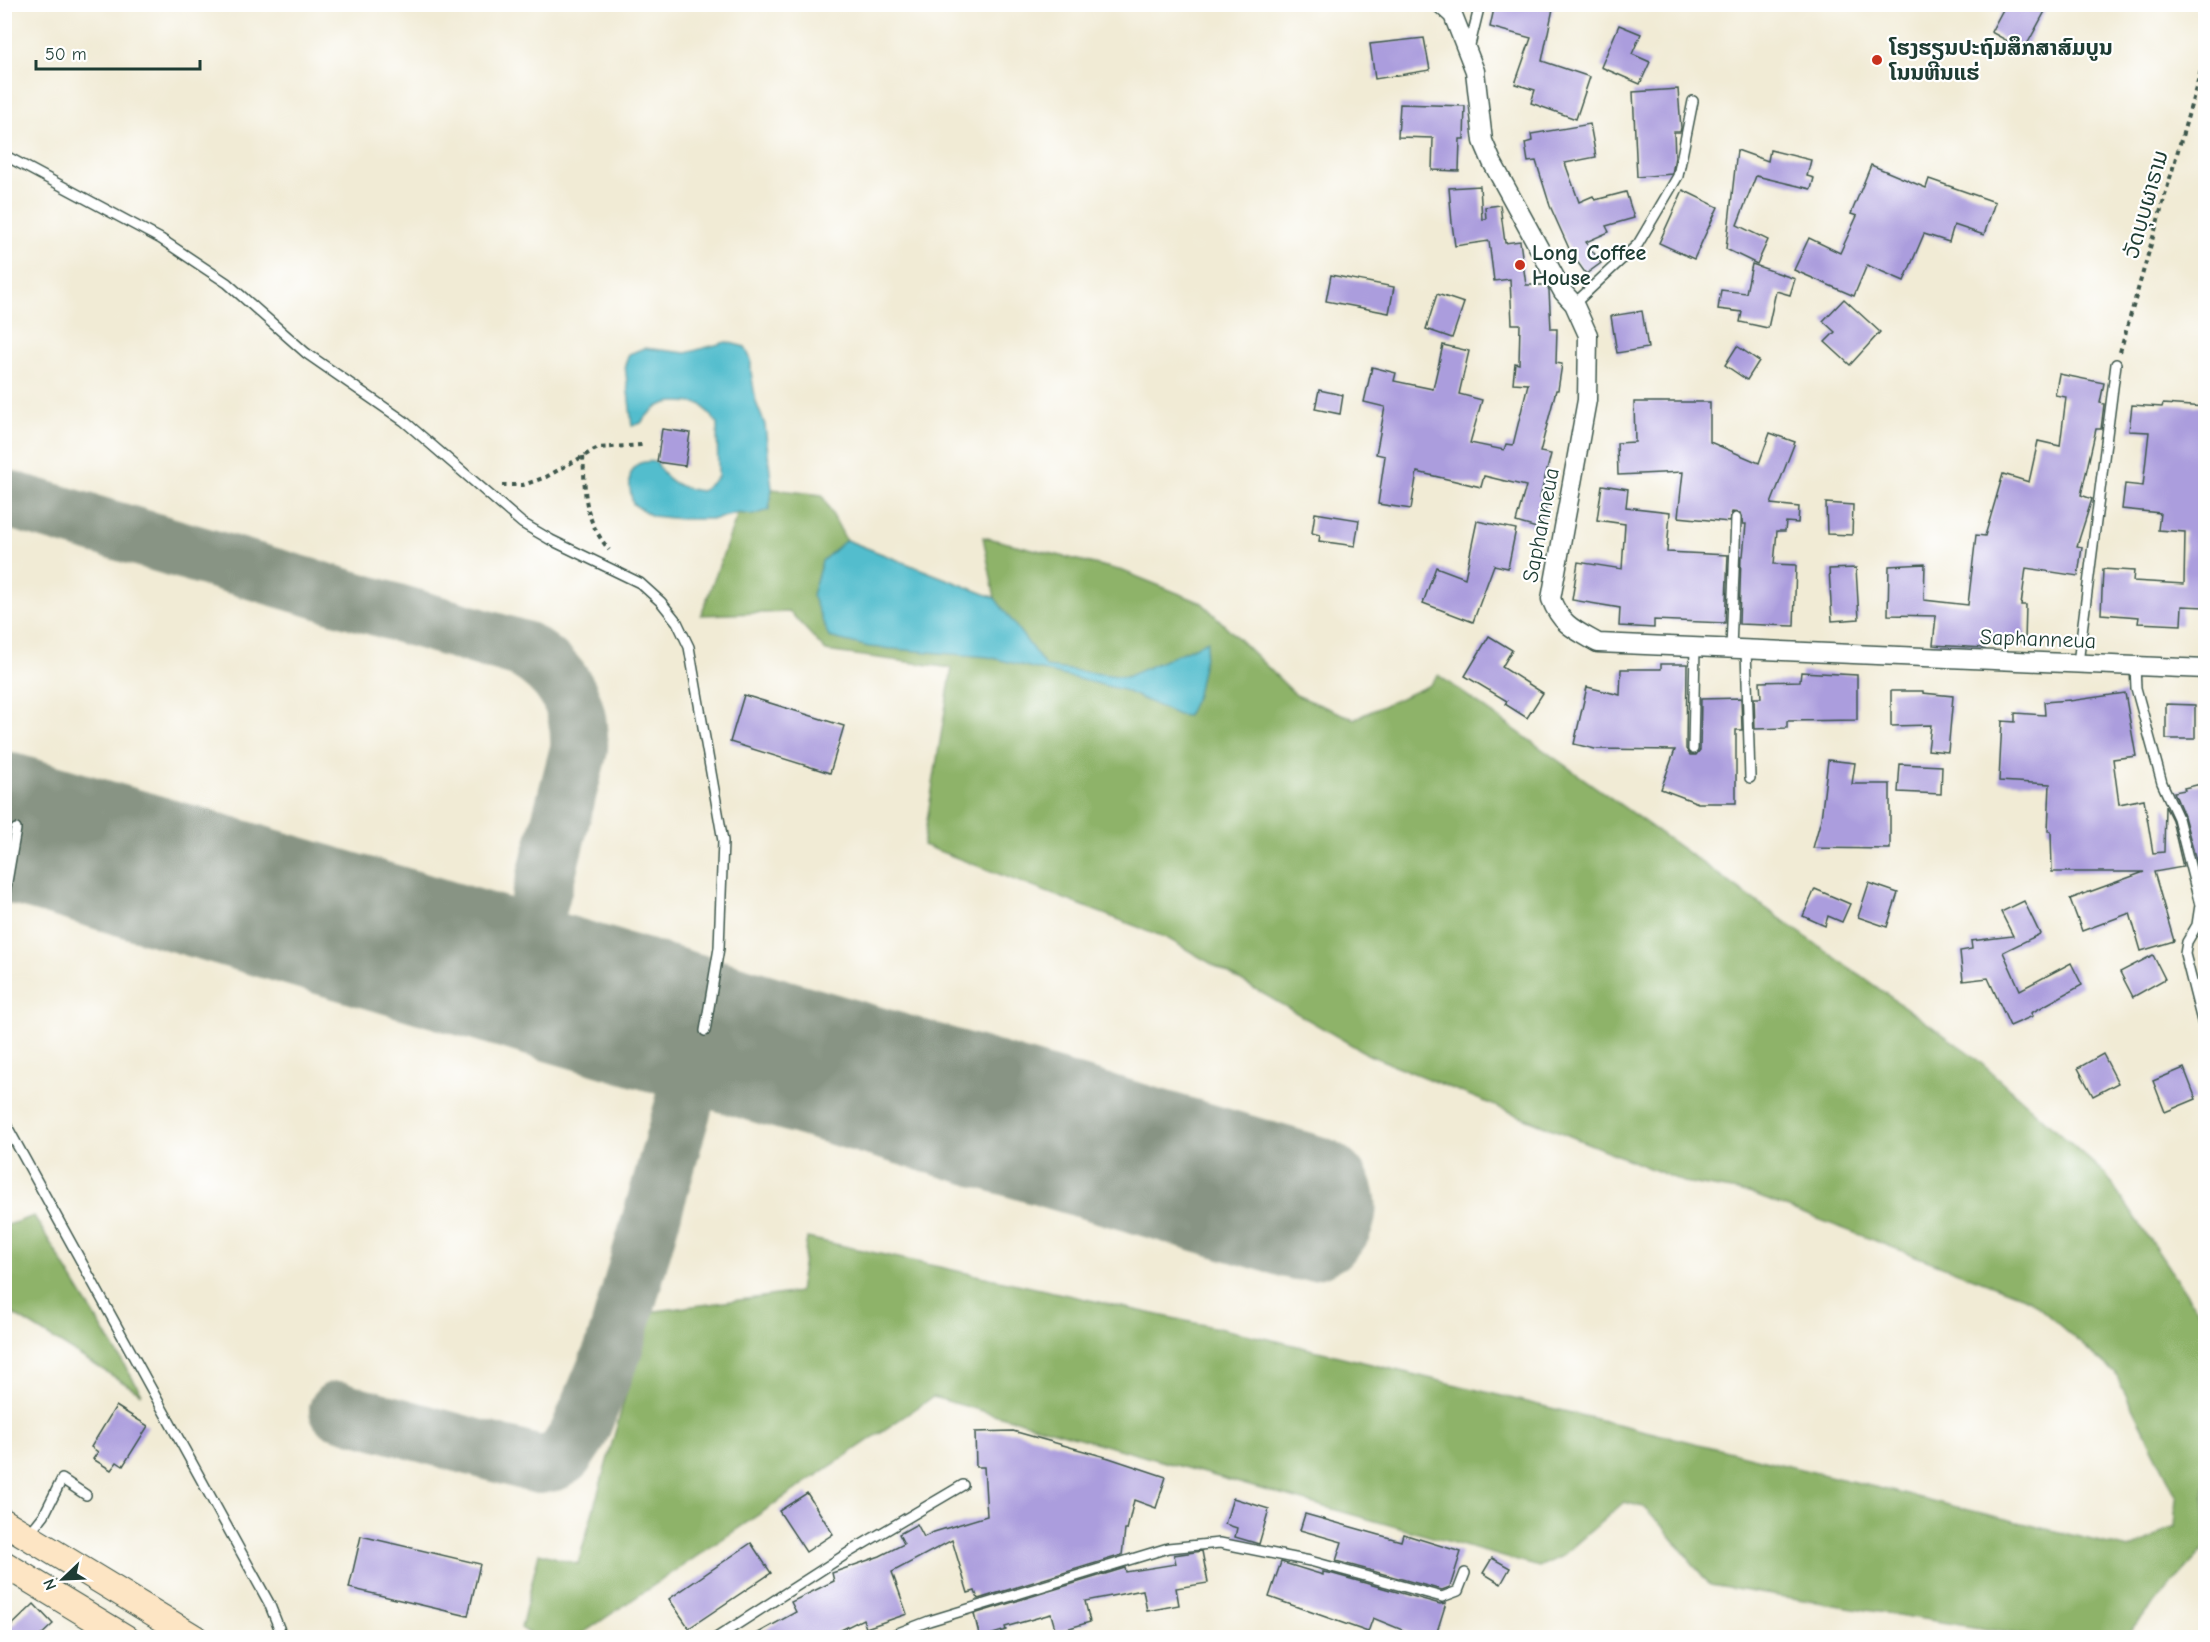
<svg xmlns="http://www.w3.org/2000/svg" width="2210" height="1642" font-family="'Comic Neue','Noto Sans Lao',sans-serif">
	<style>
		.forest { fill: #8eb369; stroke: #56784e; stroke-width: 1.5 }
		.water { fill: #52bdcd; stroke: #387d80; stroke-width: 1.5 }
		.lines { fill: none; stroke-linecap: round; stroke-linejoin: round }
		.taxiway { stroke: #889484; stroke-width: 58 }
		.runway { stroke: #889484; stroke-width: 147 }
		.building { fill: #ab9ddd }
		.lane-casing { stroke: #3e574c; stroke-width: 12 }
		.street-casing { stroke: #3e574c; stroke-width: 21 }
		.secondary-casing { stroke: #3e574c; stroke-width: 28 }
		.path { stroke: #3e574c; stroke-width: 4; stroke-dasharray: 4.5 4.5; stroke-linecap: butt }
		.lane { stroke: #fff; stroke-width: 9 }
		.street { stroke: #fff; stroke-width: 18 }
		.secondary { stroke: #fde5c4; stroke-width: 26 }
		.poi-dot { fill: #c8321e; stroke: #fff; stroke-width: 2 }
		.labels { text-anchor: middle; stroke-width: 4.5; stroke-linejoin: round; paint-order: stroke }
		.poi-label { font-size: 22px; font-weight: bold; fill: #1f3d34; stroke: #fff; text-anchor: start }
		.street-label { font-size: 22px; fill: #1f3d34; stroke: #fff }
	</style>
	<rect width="100%" height="100%" fill="#fff"/>
	<filter id="ink" filterUnits="userSpaceOnUse"><feTurbulence type="fractalNoise" baseFrequency=".0167" numOctaves="2"/><feDisplacementMap in="SourceGraphic" scale="12" xChannelSelector="R" yChannelSelector="G"/><feConvolveMatrix kernelMatrix="1 2 1 2 8 2 1 2 1" color-interpolation-filters="sRGB"/></filter>
	<filter id="wash" filterUnits="userSpaceOnUse"><feTurbulence type="fractalNoise" baseFrequency=".008" numOctaves="4" result="noise"/><feDisplacementMap in="SourceGraphic" scale="24" xChannelSelector="R" yChannelSelector="G"/><feGaussianBlur stdDeviation="1.35" result="paint"/><feColorMatrix in="noise" values="0 0 0 0 0 0 0 0 0 0 0 0 0 0 0 0 0 1.4 0 .05"/><feComposite in="paint" operator="in"/></filter>
	<g filter="url(#wash)">
		<rect width="100%" height="100%" fill="#f1ebd5"/>
		<g class="forest">
			<polygon points="772,489 822,495 846,540 995,598 983,537 1123,571 1202,603 1296,695 1354,719 1430,685 1438,675 1972,1055 2106,1175 2205,1321 2205,1548 2124,1637 2036,1637 1710,1585 1664,1528 1643,1507 1624,1502 1562,1556 1539,1567 933,1397 577,1637 535,1637 521,1628 539,1553 578,1564 649,1312 799,1292 807,1238 1277,1341 2129,1549 2175,1526 2177,1497 2115,1373 2029,1299 1749,1193 1684,1182 1369,1055 1167,938 923,845 952,668 826,651 790,612 701,615 738,513 753,515 769,510"/>
			<polygon points="34,1216 142,1394 5,1309 5,1226"/>
		</g>
		<g class="water">
			<path d="M726 342 745 347 751 360V372L756 402 765 425 772 489 769 510 753 515 738 513 716 519H681L652 516 633 504C627 480 626 458 657 462 664 482 682 489 702 491L718 477 717 423 701 404C674 400 658 399 641 423L632 426 625 365 629 354 644 348 686 353Z"/>
			<polygon points="846,540 995,598 1046,667 1126,677 1208,641 1197,695 1187,716 1178,715 1123,690 988,657 869,647 829,637 812,595 822,561"/>
		</g>
		<g class="lines">
			<g class="taxiway">
				<path d="M4 498 524 650C563 673 581 703 579 749L520 977"/>
				<polyline points="338,1410 539,1465 554,1462 564,1456 578,1435 613,1351 705,1031"/>
			</g>
			<polyline class="runway" points="4,826 1303,1207"/>
		</g>
		<g id="blocks">
			<g class="building">
				<polygon points="1495,4 1554,4 1542,61 1590,77 1576,119 1531,103 1535,90 1515,84 1531,38 1490,27"/>
				<polygon points="2006,4 2049,4 2024,50 1991,32"/>
				<polygon points="1619,25 1641,34 1632,54 1650,62 1640,84 1601,67"/>
				<polygon points="1424,38 1430,70 1375,79 1370,44"/>
				<polygon points="1678,89 1681,128 1680,132 1674,132 1675,157 1672,174 1637,177 1633,92"/>
				<polygon points="1400,104 1465,106 1464,139 1460,139 1459,171 1432,170 1433,138 1398,137"/>
				<polygon points="1590,124 1596,157 1565,163 1579,202 1593,196 1595,200 1626,192 1634,218 1606,226 1609,232 1586,242 1601,263 1586,274 1571,253 1550,206 1536,161 1528,162 1525,143 1532,141 1531,134"/>
				<polygon points="1737,150 1768,161 1770,150 1811,160 1807,176 1814,178 1811,189 1756,176 1737,225 1768,240 1757,264 1726,249"/>
				<polygon points="1871,165 1926,188 1929,179 1995,202 1984,235 1954,225 1949,242 1924,234 1904,281 1867,265 1854,296 1794,270 1809,238 1840,253 1857,216 1851,214"/>
				<polygon points="1480,186 1482,219 1486,219 1485,207 1500,205 1505,243 1520,241 1526,285 1546,285 1549,290 1551,329 1557,329 1556,363 1562,364 1558,390 1556,390 1540,452 1551,454 1540,498 1548,500 1540,529 1516,522 1526,486 1484,476 1481,487 1417,472 1411,509 1378,504 1385,456 1376,454 1385,407 1364,402 1372,367 1396,373 1394,381 1433,389 1443,345 1469,351 1459,394 1482,400 1470,443 1504,450 1506,444 1513,445 1528,384 1513,383 1515,363 1519,364 1520,324 1512,324 1510,279 1494,281 1489,241 1455,246 1452,223 1449,188"/>
				<polygon points="1683,190 1718,207 1694,259 1659,243"/>
				<polygon points="1752,264 1795,279 1790,295 1776,291 1768,328 1740,322 1742,312 1718,309 1721,290 1746,293"/>
				<polygon points="1331,275 1394,287 1389,313 1326,301"/>
				<polygon points="1437,294 1464,303 1452,338 1426,329"/>
				<polygon points="1844,299 1880,332 1850,365 1825,342 1835,332 1823,321"/>
				<polygon points="1642,311 1648,348 1617,353 1611,316"/>
				<polygon points="1737,346 1759,361 1747,380 1725,365"/>
				<polygon points="2059,374 2104,383 2100,403 2104,404 2101,429 2096,429 2081,495 2092,499 2077,546 2082,547 2078,576 2026,568 2021,605 2026,605 2025,642 1986,640 1985,648 1933,645 1936,616 1888,615 1889,566 1925,564 1924,600 1968,605 1976,535 1985,536 2003,474 2029,482 2038,441 2060,446 2066,397 2055,395"/>
				<polygon points="1319,390 1343,395 1340,414 1315,409"/>
				<polygon points="1634,402 1710,402 1710,442 1759,463 1770,433 1795,442 1771,504 1799,507 1798,523 1786,522 1785,531 1777,531 1774,564 1796,565 1794,626 1739,624 1741,556 1743,556 1746,524 1743,524 1740,513 1732,512 1729,522 1678,517 1683,472 1618,475 1617,443 1635,442"/>
				<polygon points="2163,404 2205,407 2205,607 2182,606 2181,625 2138,623 2139,617 2101,614 2103,569 2134,571 2133,581 2184,584 2185,532 2158,530 2160,513 2122,509 2125,484 2143,486 2149,432 2129,431 2132,405 2162,407"/>
				<polygon points="662,429 690,433 685,466 657,462"/>
				<polygon points="1602,485 1628,489 1626,507 1670,512 1667,552 1728,555 1725,623 1654,620 1654,628 1619,626 1620,608 1572,600 1578,562 1622,569 1625,524 1597,520"/>
				<polygon points="1826,503 1853,505 1852,535 1827,534"/>
				<polygon points="1315,513 1359,520 1355,546 1319,541 1320,535 1312,533"/>
				<polygon points="1477,521 1516,529 1508,568 1494,565 1473,622 1423,603 1436,567 1465,578"/>
				<polygon points="1856,568 1859,619 1832,621 1829,569"/>
				<polygon points="1489,636 1512,650 1502,667 1543,693 1527,718 1505,704 1507,701 1465,676"/>
				<polygon points="1661,664 1687,664 1686,749 1690,755 1696,755 1700,750 1701,699 1741,698 1742,730 1736,730 1736,803 1698,803 1661,789 1675,750 1595,749 1574,744 1587,687 1620,695 1621,669 1661,669"/>
				<polygon points="1801,672 1857,675 1857,720 1787,721 1787,728 1755,729 1754,698 1761,698 1760,682 1800,681"/>
				<polygon points="1891,691 1923,691 1923,693 1953,696 1948,752 1928,750 1931,725 1891,726"/>
				<polygon points="2125,693 2136,756 2113,759 2119,804 2144,799 2153,853 2164,852 2165,806 2172,820 2183,867 2154,872 2174,941 2141,951 2130,913 2082,931 2070,899 2144,872 2052,872 2051,831 2048,831 2050,784 1999,781 2002,721 2015,722 2015,713 2045,715 2044,702 2070,700 2070,701"/>
				<polygon points="744,695 844,726 830,773 730,742"/>
				<polygon points="2166,704 2195,705 2195,739 2166,739"/>
				<polygon points="1828,760 1855,763 1852,784 1890,784 1890,849 1813,848 1821,819"/>
				<polygon points="1900,764 1942,766 1941,794 1898,792"/>
				<polygon points="2205,783 2205,862 2197,864 2184,816 2174,792 2185,790 2184,788"/>
				<polygon points="1869,883 1898,893 1887,927 1858,917"/>
				<polygon points="1815,889 1850,904 1842,922 1828,916 1825,926 1803,916"/>
				<polygon points="2024,901 2040,934 2003,952 2020,990 2071,963 2082,985 2031,1013 2033,1016 2010,1026 1988,978 1963,981 1960,951 1972,949 1971,941 2013,936 2001,912"/>
				<polygon points="2153,955 2165,979 2133,997 2120,972"/>
				<polygon points="2103,1054 2118,1083 2093,1096 2078,1068"/>
				<polygon points="2184,1068 2196,1099 2165,1112 2153,1081"/>
				<polygon points="116,1406 148,1426 123,1466 117,1462 111,1470 93,1459 98,1452 91,1447"/>
				<polygon points="1013,1431 1109,1458 1166,1477 1156,1508 1134,1500 1127,1530 1125,1530 1122,1555 978,1599 975,1591 968,1593 952,1540 892,1572 907,1614 866,1628 863,1619 825,1638 749,1638 796,1612 791,1602 834,1581 832,1573 880,1556 904,1544 899,1534 917,1524 924,1537 934,1532 987,1516 984,1467 976,1467 975,1432"/>
				<polygon points="807,1493 833,1534 806,1552 779,1511"/>
				<polygon points="1233,1498 1269,1509 1259,1544 1235,1537 1237,1528 1225,1524"/>
				<polygon points="1305,1514 1401,1541 1403,1534 1461,1552 1450,1587 1442,1590 1336,1561 1342,1542 1300,1530"/>
				<polygon points="361,1536 480,1564 468,1616 349,1588"/>
				<polygon points="751,1543 771,1573 689,1628 669,1599"/>
				<polygon points="1202,1551 1208,1583 1176,1588 1179,1605 1147,1611 1143,1590 1085,1601 1090,1622 1056,1632 1051,1614 1005,1627 1006,1630 980,1638 974,1614 1125,1568 1126,1572 1176,1564 1174,1555"/>
				<polygon points="1492,1558 1510,1568 1501,1584 1483,1573"/>
				<polygon points="1281,1562 1323,1575 1323,1572 1333,1574 1440,1604 1446,1603 1435,1638 1422,1638 1373,1618 1368,1632 1269,1597"/>
				<polygon points="34,1604 53,1624 38,1638 4,1638 4,1633"/>
			</g>
		</g>
	</g>
	<g filter="url(#ink)">
		<use href="#blocks" fill-opacity="0" stroke="#3e574c" stroke-width="1.5"/>
		<g class="lines">
			<defs>
				<g id="lane">
					<polyline points="1469,49 1480,4"/>
					<polyline points="4,155 161,239 227,283 306,353 404,421 522,523 551,540 640,583 661,602 677,622 689,647 723,841 719,948 705,1031"/>
					<polyline points="1574,304 1638,244 1678,176 1693,101"/>
					<polyline points="1731,649 1736,518"/>
					<polyline points="1746,649 1750,778"/>
					<polyline points="2078,663 2116,364"/>
					<polyline points="2135,666 2136,688 2162,783 2178,818 2200,905 2197,925 2187,942 2185,954 2204,1029"/>
					<polyline points="1693,749 1695,647"/>
					<polyline points="4,899 16,829"/>
					<polyline points="4,1121 269,1603 283,1638"/>
					<polyline points="29,1534 44,1515 62,1479 86,1495"/>
					<polyline points="716,1638 851,1551 963,1485"/>
					<polyline points="885,1638 929,1621 1168,1548 1220,1543 1310,1561 1442,1597 1458,1591 1465,1573"/>
				</g>
				<path id="street" d="M1441 4 1453 15 1475 71 1483 141 1492 162 1563 292 1574 304 1588 335 1587 400 1551 599C1561 625 1575 630 1598 643L2206 669"/>
				<g id="secondary">
					<polyline points="4,1522 195,1638"/>
					<polyline points="4,1564 126,1638"/>
				</g>
			</defs>
			<use href="#lane" class="lane-casing"/>
			<use href="#street" class="street-casing"/>
			<use href="#secondary" class="secondary-casing"/>
			<g class="path">
				<polyline points="2120,352 2206,53"/>
				<path d="M583 456C586 497 582 515 609 550"/>
				<polyline points="502,485 523,485 546,477 598,448 642,445"/>
			</g>
			<use href="#lane" class="lane"/>
			<use href="#street" class="street"/>
			<use href="#secondary" class="secondary"/>
		</g>
	</g>
	<g class="poi-dot">
		<circle cx="1877" cy="60" r="6"/>
		<circle cx="1520" cy="265" r="6"/>
	</g>
	<g class="labels">
		<g class="poi-label">
			<text x="1889" y="55">ໂຮງຮຽນປະຖົມສຶກສາສົມບູນ<tspan x="1889" dy="25">ໂນນຫີນແຮ່</tspan></text>
			<text x="1532" y="260">Long Coffee<tspan x="1532" dy="25">House</tspan></text>
		</g>
		<g class="street-label">
			<text transform="translate(2145 204) rotate(-74)" y="8">ວັດບຸບຜາຣາມ</text>
			<text transform="translate(1540 525) rotate(-79)" y="8">Saphanneua</text>
			<text transform="translate(2038 638) rotate(2)" y="8">Saphanneua</text>
		</g>
	</g>
	<rect width="2210" height="1642" fill="none" stroke="#fff" stroke-width="24"/>
	<g transform="translate(63 1579) rotate(247)" stroke="#ffffff" stroke-width="4.5" paint-order="stroke">
	<path d="M0-4.5L10 22L0 15L-10 22Z" fill="#1f3d34"/>
	<text y="-9" font-size="16" font-weight="bold" text-anchor="middle" fill="#1f3d34">N</text>
	</g>
	<path d="M36 60v9h164v-9" fill="none" stroke="#1f3d34" stroke-width="3"/>
	<text x="45" y="60" font-size="18" fill="#1f3d34" stroke="#ffffff" stroke-width="4.5" paint-order="stroke">50 m</text>
</svg>
